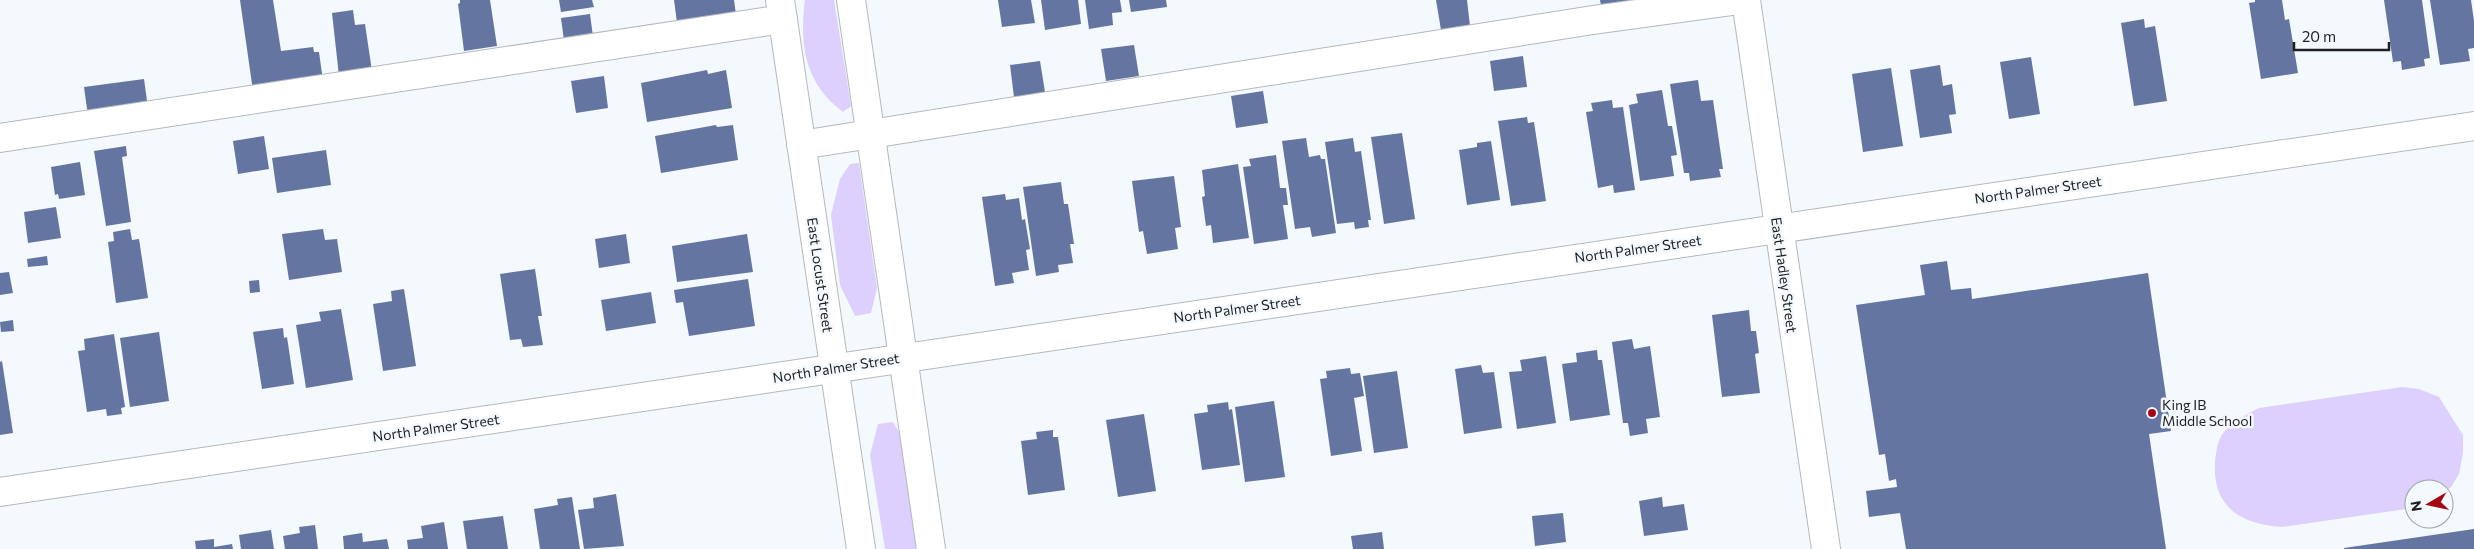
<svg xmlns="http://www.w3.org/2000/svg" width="2474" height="549" font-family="Commissioner,sans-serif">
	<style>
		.green { fill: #ddd0fe }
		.building { fill: #6475a1 }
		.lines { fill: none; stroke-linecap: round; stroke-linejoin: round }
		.minor-casing { stroke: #b4b9bc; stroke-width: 30 }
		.major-casing { stroke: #b4b9bc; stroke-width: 30 }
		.minor { stroke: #fff; stroke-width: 28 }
		.major { stroke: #fff; stroke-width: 28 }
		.poi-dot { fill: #a30814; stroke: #f4f9fd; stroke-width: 2 }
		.labels { text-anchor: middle; stroke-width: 5; stroke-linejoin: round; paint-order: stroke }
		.street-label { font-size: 14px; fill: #1d1f20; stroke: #f4f9fd }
		.poi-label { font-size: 14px; fill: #1d1f20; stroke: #f4f9fd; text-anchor: start }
	</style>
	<rect width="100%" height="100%" fill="#f4f9fd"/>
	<g class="green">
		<path d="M805 0H834L851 106 843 112C805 84 799 45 805 0Z"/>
		<polygon points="859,163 877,288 871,313 855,316 840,285 831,215 840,179 850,164"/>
		<path d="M2402 387 2419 389 2439 397 2463 435V453L2459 474 2451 487 2444 493V489H2414L2413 508 2282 527C2240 524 2212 507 2215 461 2216 453 2218 438 2224 432 2233 421 2247 414 2259 408Z"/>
		<polygon points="893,422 904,441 922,549 885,549 870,455 878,424"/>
	</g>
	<g class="building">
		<polygon points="240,0 273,0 281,51 313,47 314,52 319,52 323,81 253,91"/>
		<polygon points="460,0 490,0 497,46 464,51 458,4 460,3"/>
		<polygon points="559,0 592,0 594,7 561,12"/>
		<polygon points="674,0 734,0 737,22 678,30"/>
		<polygon points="998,0 1031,0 1035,23 1002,27"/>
		<polygon points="1041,0 1078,0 1081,24 1045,30"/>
		<polygon points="1085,0 1120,0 1122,12 1112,13 1113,25 1089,29"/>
		<polygon points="1129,0 1166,0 1167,7 1131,12"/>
		<polygon points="1436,0 1467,0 1470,26 1441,30"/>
		<polygon points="1600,0 1666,0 1602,11"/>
		<polygon points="2255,0 2282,0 2285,20 2289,19 2298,73 2261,79 2249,3 2255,2"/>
		<polygon points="2384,0 2422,0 2430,58 2424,59 2425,66 2402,70 2401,61 2393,62"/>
		<polygon points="2430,0 2471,0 2474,21 2474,48 2468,49 2470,61 2440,65"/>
		<polygon points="353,10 355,25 365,24 372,71 339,76 332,13"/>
		<polygon points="590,14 594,44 565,48 561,18"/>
		<polygon points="2144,19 2145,28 2155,26 2167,101 2134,106 2121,23"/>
		<polygon points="1134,45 1139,76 1106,81 1101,49"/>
		<polygon points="1523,56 1527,87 1494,91 1490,61"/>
		<polygon points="2031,57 2040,114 2009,119 2000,62"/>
		<polygon points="1040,61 1045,92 1014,97 1010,65"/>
		<polygon points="1940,65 1943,86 1952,84 1956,114 1949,115 1952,133 1920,138 1910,70"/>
		<polygon points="1891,68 1903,146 1863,152 1852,74"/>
		<polygon points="707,70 708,74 726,70 732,108 647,122 641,83"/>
		<polygon points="604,76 608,108 576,113 571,81"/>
		<polygon points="144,79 148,108 88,116 84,87"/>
		<polygon points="1698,80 1701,101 1713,100 1723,169 1719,169 1721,177 1690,181 1689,173 1684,173 1670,84"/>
		<polygon points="1662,90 1668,126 1672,126 1677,155 1671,156 1674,176 1640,181 1629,105 1638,103 1636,94"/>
		<polygon points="1263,91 1268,123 1236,128 1231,96"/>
		<polygon points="1612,100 1613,108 1623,107 1635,190 1614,193 1613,185 1598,188 1586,112 1593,111 1591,103"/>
		<polygon points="1527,117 1528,123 1534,122 1546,201 1511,206 1498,121"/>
		<polygon points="716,125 717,127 733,125 738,160 661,173 655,136"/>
		<polygon points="1402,133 1415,219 1384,224 1371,137"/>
		<polygon points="264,136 269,169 238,174 233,141"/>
		<polygon points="1306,138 1309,157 1320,155 1321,159 1325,159 1336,233 1312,237 1310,227 1295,229 1282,141"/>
		<polygon points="1353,138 1355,152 1361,151 1371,220 1368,220 1369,227 1355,229 1354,222 1337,224 1325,142"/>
		<polygon points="1491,141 1500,200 1467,205 1459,150 1477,147 1477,143"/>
		<polygon points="126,146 127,156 122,157 131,222 106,226 94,151"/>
		<polygon points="326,150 331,185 277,193 272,158"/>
		<polygon points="1276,155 1280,188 1286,188 1288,205 1283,205 1288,239 1254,244 1243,167 1251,166 1249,159"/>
		<polygon points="80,162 85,195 59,199 58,194 55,195 51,167"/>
		<polygon points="1238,164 1249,238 1213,243 1211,225 1206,226 1202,197 1205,196 1202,170"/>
		<polygon points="1174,176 1181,227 1175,228 1178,249 1147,254 1143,231 1139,232 1132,181"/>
		<polygon points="1061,182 1064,204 1068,204 1074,244 1070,244 1073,263 1058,265 1059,272 1036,276 1023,187"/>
		<polygon points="1005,194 1006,200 1019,198 1022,220 1025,219 1030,249 1026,250 1029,270 1012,273 1014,283 995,286 982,197"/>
		<polygon points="56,207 61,238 28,243 24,212"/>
		<polygon points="130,229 132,240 139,239 148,298 116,303 108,242 114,241 113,232"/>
		<polygon points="323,229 325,240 337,239 342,272 289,280 282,234"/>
		<polygon points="626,234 630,263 599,268 595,239"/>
		<polygon points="747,234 753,272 677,282 672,246"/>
		<polygon points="47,256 48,265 28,267 27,259"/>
		<polygon points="1947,261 1951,290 1971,288 1972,299 2148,273 2171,431 2149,434 2166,549 1906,549 1900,513 1869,517 1866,491 1897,487 1896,479 1889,481 1885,454 1879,455 1856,305 1925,295 1920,265"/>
		<polygon points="535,269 542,316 538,316 543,345 523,347 521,339 510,340 500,274"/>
		<polygon points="9,272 13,293 0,295 0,273"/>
		<polygon points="748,279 755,326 689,336 683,302 676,303 674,290"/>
		<polygon points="259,280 260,292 250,293 249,281"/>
		<polygon points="404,289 416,366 383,371 373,304 392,301 391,291"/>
		<polygon points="651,292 656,323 606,331 601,300"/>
		<polygon points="341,309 353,380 306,388 296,325 321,321 319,312"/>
		<polygon points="1749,310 1751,331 1756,331 1759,353 1755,354 1760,393 1722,397 1712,315"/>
		<polygon points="13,320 14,331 1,332 0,322"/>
		<polygon points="283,328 284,338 287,337 294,384 262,389 253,332"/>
		<polygon points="159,332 169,401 130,407 120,338"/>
		<polygon points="114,334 125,407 121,408 122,414 107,416 106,409 87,412 78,351 85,350 84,339"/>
		<polygon points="1632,339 1634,349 1650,346 1660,417 1646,419 1648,433 1630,436 1628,423 1623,423 1612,342"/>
		<polygon points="1597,350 1598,360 1602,360 1610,415 1570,421 1562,364 1577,362 1576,353"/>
		<polygon points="1546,356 1556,423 1517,429 1509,372 1522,371 1520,360"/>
		<polygon points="2,361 13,433 0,435 0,362"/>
		<polygon points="1481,365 1483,373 1494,372 1502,428 1464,434 1455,369"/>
		<polygon points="1350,368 1351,374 1360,373 1364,396 1354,398 1362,451 1331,456 1320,379 1327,378 1326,371"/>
		<polygon points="1397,371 1408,448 1374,453 1363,376"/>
		<polygon points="1274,401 1285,477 1245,482 1235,407"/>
		<polygon points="1228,402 1229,410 1232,409 1240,465 1202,470 1194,414 1208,412 1207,405"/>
		<polygon points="1144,414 1156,491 1118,497 1106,420"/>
		<polygon points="1053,430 1053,437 1058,437 1065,490 1028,495 1021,441 1037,439 1036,432"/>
		<polygon points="616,494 624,546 584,549 578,510 594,508 593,498"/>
		<polygon points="572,497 580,549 540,549 534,509 558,505 557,499"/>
		<polygon points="1662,497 1663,507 1684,504 1688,530 1644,536 1639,501"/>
		<polygon points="1563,513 1566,542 1535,546 1532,516"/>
		<polygon points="503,516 508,549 467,549 463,521"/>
		<polygon points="444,522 448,549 408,549 407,540 423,538 421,526"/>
		<polygon points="315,525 318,549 285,549 283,536 300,533 299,527"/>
		<polygon points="2474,529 2474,549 2344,549 2344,548"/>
		<polygon points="271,530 274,549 241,549 239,535"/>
		<polygon points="1382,532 1384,549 1353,549 1351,536"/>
		<polygon points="362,533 363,542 387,539 389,549 344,549 343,536"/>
		<polygon points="214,539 214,547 232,544 233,549 196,549 195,541"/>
	</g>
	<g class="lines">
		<defs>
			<g id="minor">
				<polyline points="1746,0 1826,549"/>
				<polyline points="0,138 783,19"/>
				<polyline points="801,145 1593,20 1740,0"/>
				<polyline points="0,492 2474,126"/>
			</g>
			<g id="major">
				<polyline points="780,0 861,549"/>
				<polyline points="851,0 931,549"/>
			</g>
		</defs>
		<use href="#minor" class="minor-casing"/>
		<use href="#major" class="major-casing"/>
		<use href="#minor" class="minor"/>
		<use href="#major" class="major"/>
	</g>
	<circle class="poi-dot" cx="2152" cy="413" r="5"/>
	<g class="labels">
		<g class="street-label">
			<text transform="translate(2038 190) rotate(-8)" y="5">North Palmer Street</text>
			<text transform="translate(1638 249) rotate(-8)" y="5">North Palmer Street</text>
			<text transform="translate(820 275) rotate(82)" y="5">East Locust Street</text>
			<text transform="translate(1784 275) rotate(82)" y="5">East Hadley Street</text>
			<text transform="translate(1237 309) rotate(-8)" y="5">North Palmer Street</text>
			<text transform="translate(836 368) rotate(-9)" y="5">North Palmer Street</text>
			<text transform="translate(436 428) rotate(-8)" y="5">North Palmer Street</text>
		</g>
		<g class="poi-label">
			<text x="2162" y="410">King IB<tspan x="2162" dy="16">Middle School</tspan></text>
		</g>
	</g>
	<g transform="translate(2429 504) rotate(261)"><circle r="24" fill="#f4f9fd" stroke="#9ea2a5"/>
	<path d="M0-4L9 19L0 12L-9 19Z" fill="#a30814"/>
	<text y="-8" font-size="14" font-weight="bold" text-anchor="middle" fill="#1d1f20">N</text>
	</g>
	<path d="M2294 42v8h95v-8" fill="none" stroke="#1d1f20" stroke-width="2.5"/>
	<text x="2302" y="42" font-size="15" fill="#1d1f20" stroke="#f4f9fd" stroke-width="4" paint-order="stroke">20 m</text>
</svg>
